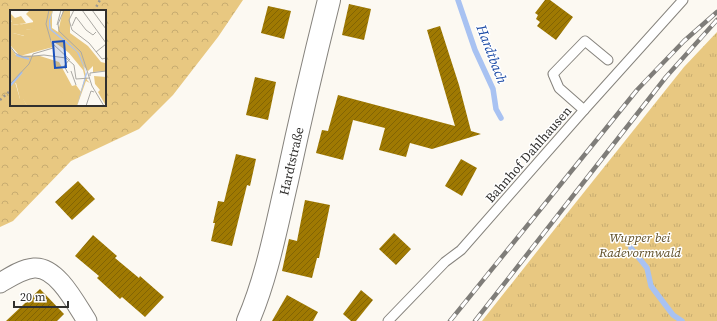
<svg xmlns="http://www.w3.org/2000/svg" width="717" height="321" font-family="'Source Serif 4',serif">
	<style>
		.forest { fill: url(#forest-crowns); fill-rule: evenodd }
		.park { fill: url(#park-tufts) }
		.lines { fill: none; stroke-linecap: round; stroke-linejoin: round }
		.stream { stroke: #a8c2f2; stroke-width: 5.5 }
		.building { fill: url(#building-hatch) }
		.lane-casing { stroke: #86837d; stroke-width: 11 }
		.street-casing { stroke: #86837d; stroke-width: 21 }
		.secondary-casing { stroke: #86837d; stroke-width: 24 }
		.path { stroke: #989692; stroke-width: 2.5; stroke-dasharray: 2 3; stroke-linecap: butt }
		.lane { stroke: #fff; stroke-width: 9 }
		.street { stroke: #fff; stroke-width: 19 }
		.secondary { stroke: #fff; stroke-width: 22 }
		.rail-casing { stroke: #7f7d79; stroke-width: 4.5 }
		.rail { stroke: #fff; stroke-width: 3; stroke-dasharray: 9; stroke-linecap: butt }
		.labels { text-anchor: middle; stroke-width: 3; stroke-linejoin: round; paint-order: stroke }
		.street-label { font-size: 13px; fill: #31302e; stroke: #fff }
		.park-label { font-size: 13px; font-style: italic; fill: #5d4c24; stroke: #fff }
		.water-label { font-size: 14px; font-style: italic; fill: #204ea7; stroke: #fff }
		.inset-river { fill: none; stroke: #a8c2f2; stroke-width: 2 }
		.inset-road { fill: none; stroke: #aba9a4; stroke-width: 1 }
		.view { fill: #1850bc; fill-opacity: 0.15; stroke: #1850bc; stroke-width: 2 }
		.inset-edge { fill: none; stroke: #31302e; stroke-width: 2 }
	</style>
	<defs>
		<pattern id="forest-crowns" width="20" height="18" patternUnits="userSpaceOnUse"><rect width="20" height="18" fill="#e8c881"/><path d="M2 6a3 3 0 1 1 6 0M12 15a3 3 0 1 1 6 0" fill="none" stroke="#c7ac70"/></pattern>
		<pattern id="park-tufts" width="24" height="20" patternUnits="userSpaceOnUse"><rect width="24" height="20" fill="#e8c881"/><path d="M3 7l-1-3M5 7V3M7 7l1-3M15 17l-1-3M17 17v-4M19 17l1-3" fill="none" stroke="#c7ac70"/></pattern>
		<pattern id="building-hatch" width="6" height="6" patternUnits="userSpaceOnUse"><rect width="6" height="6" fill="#9f7902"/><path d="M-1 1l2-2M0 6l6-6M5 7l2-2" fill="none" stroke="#826404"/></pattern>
	</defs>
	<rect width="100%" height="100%" fill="#fcf9f2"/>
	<path class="forest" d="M0 0H243L218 37 173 95 139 129 71 161 13 221 0 227ZM11 11H105V105H11Z"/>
	<polygon class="park" points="717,32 717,321 482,321 573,206 684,67"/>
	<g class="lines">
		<g class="stream">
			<polyline points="458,0 475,50 493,89 496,109 501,118"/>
			<polyline points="631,248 647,268 651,286 673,315 682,321"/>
		</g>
	</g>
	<g class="building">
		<polygon points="545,0 550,0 573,17 556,40 537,26 540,22 536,19 538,15 535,13"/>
		<polygon points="349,4 371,9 364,40 342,35"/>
		<polygon points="268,6 291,11 284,39 261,33"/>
		<polygon points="440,26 459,85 471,131 481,134 432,149 410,143 406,157 379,150 385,128 353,120 343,160 316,153 322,130 328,131 338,95 455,126 427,30"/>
		<polygon points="255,77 276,82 268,120 246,115"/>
		<polygon points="236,154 256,159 250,186 247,185 232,246 211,241 215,223 213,223 218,201 224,202"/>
		<polygon points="461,159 477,168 462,196 445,186"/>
		<polygon points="78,181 95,199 72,220 55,202"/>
		<polygon points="305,200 330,205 319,258 317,258 312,278 282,271 289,239 297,241"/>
		<polygon points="394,233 411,249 396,265 379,249"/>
		<polygon points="93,235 117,256 115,258 139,278 140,276 164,297 145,317 122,297 120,299 97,278 99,276 75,256"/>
		<polygon points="40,289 64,314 57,321 6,321"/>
		<polygon points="361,290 373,300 356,321 351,321 343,314"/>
		<polygon points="287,295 318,312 313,321 272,321"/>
	</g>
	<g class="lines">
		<defs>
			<g id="lane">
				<polyline points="584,110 559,88 553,74 585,41 608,60"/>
				<polyline points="388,321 445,262 461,250 584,110 683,0"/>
			</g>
			<path id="street" d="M0 283C10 277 22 269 34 268 57 266 76 304 87 321"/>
			<path id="secondary" d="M248 321C267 277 276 228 287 181 300 120 314 60 329 0"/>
		</defs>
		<use href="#lane" class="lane-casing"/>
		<use href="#street" class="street-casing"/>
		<use href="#secondary" class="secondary-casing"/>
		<g class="path">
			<polyline points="94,11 100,0"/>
			<polyline points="0,100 11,90"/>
		</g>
		<use href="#lane" class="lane"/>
		<use href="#street" class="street"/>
		<use href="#secondary" class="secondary"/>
		<defs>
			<g id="rail">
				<polyline points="450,321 637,90 684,41 717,12"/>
				<polyline points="475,321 666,77 717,20"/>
			</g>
		</defs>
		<use href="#rail" class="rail-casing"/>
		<use href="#rail" class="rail"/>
	</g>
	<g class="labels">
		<g class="street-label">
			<text transform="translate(528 154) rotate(-49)" y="5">Bahnhof Dahlhausen</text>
			<text transform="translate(291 161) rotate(-77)" y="5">Hardtstraße</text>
		</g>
		<g class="park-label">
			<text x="640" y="242">Wupper bei<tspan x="640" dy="15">Radevormwald</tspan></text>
		</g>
		<g class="water-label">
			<text transform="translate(492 54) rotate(69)" y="5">Hardtbach</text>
		</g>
	</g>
	<g transform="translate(10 10)">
		<rect width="96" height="96" fill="#fcf9f2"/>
		<path d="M0 3 5 8 11 6 16 13 2 15ZM24 12 27 21 16 19 15 26 3 23V16ZM5 72 10 89 13 88 17 96H0V74Z" fill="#e8c881"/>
		<path d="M20 0H42L39 10 42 21 40 11 42 3V18L48 22 53 0H60V23L78 36 91 52 95 53 96 61 83 62V56L78 61 61 43 39 29 43 37 10 46 0 35V12H2L3 15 16 13 3 17V23L14 26 15 19 27 20 23 11 16 4ZM0 37 6 45 30 46 49 52 62 76 66 75 71 82 66 96H17L13 89H10L6 73 0 74ZM84 66 96 67V96L88 82 90 80 85 74Z" fill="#e8c881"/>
		<path d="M27 0H43L41 9 42 20 57 29 70 42 77 70 80 73 76 71 67 96H53L57 94 50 92 53 81 57 79 62 85V77L66 76V81L70 83 75 68 73 60 59 43 40 28 42 35 31 33 23 12Z" fill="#e8c881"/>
		<path d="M43 0 40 11 41 19 55 30 69 43 77 64 67 96 76 62 67 42 39 19V10Z" fill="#a8c2f2"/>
		<path class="inset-river" d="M6 45 19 49M0 76 12 62"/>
		<path class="inset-road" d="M54 0 48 14 49 21 71 42 82 76 94 96M64 0 59 10 62 20 79 33 92 49 96 48M72 0 96 33M82 0 96 19M47 15 51 0M62 16 66 7 76 20 83 25 86 22M42 33 60 50M0 36 5 43 13 47 34 45 56 48 64 55 66 69 80 68M86 42 96 34M61 61 66 75M58 63 54 56 59 50M80 66V63L96 61M0 74 19 54 23 44 43 38 36 14 39 0M76 96 81 81 84 82"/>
		<path class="view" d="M54 31 56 57 45 58 43 32Z"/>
		<rect width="96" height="96" class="inset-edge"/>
	</g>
	<path d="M14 301v6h54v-6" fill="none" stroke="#31302e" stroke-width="2"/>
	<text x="20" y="301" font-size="12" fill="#31302e" stroke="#ffffff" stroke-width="3" paint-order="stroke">20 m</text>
</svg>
